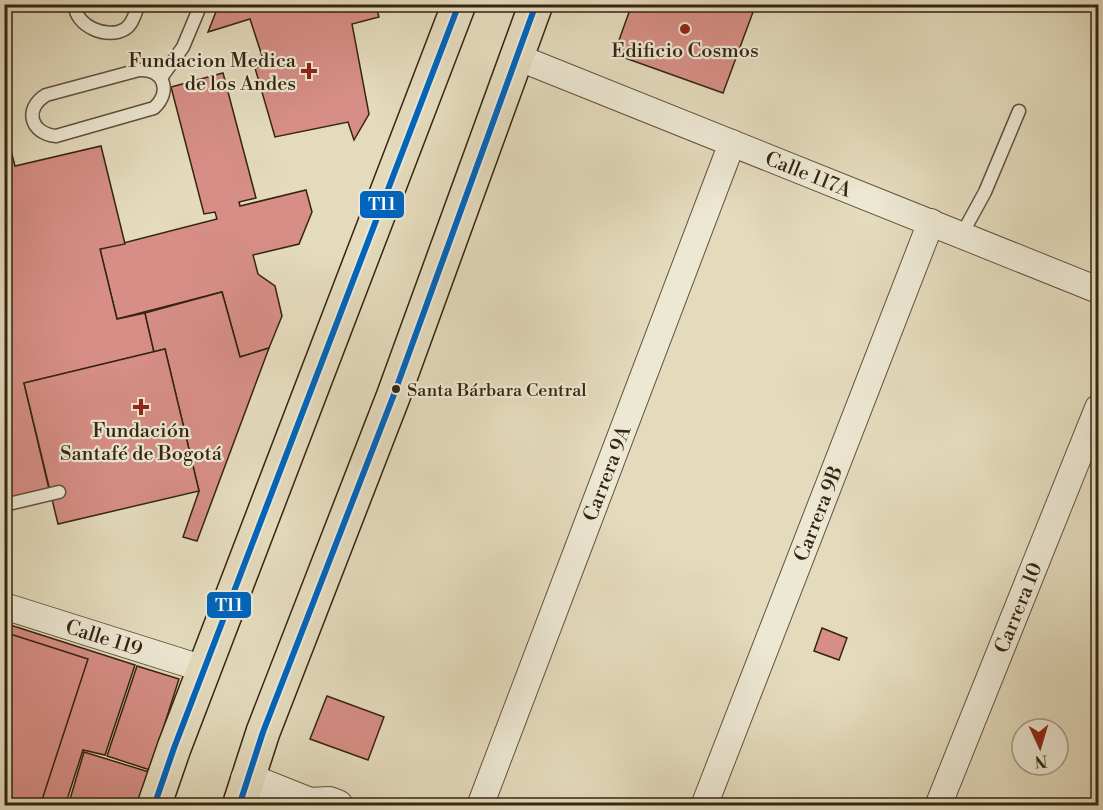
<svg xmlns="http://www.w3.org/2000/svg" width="1103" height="810" font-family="'Libre Bodoni',serif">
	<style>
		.building { fill: #d68e86; stroke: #352511; stroke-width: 1.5 }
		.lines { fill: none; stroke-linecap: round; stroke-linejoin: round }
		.service-casing { stroke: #61523c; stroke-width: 15 }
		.minor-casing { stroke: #61523c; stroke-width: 28 }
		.tertiary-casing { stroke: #61523c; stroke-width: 34 }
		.primary-casing { stroke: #352511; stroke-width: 36 }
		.service { stroke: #ede8d4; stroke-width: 12 }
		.minor { stroke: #ede8d4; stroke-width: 26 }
		.tertiary { stroke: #ede8d4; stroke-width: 32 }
		.primary { stroke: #e4dbbd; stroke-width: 33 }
		.bus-1-casing { stroke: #ede8d4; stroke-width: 10 }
		.bus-1 { stroke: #0065bd; stroke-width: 6 }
		.poi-dot { fill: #8f2418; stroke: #ede8d4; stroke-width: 2 }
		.bus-dot { fill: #352511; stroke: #ede8d4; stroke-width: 2 }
		.labels { text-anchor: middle; stroke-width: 4.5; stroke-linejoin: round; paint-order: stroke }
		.bus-label { font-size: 18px; fill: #352511; stroke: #ede8d4; text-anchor: start }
		.poi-label { font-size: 20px; fill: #352511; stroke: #ede8d4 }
		.street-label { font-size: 20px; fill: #352511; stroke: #ede8d4 }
		.line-badge { stroke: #ede8d4; stroke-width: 2 }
		.badge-label { font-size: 16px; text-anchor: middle; font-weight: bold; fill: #fff }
	</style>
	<rect width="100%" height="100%" fill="#e4dbbd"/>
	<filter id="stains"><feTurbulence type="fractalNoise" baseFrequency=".00333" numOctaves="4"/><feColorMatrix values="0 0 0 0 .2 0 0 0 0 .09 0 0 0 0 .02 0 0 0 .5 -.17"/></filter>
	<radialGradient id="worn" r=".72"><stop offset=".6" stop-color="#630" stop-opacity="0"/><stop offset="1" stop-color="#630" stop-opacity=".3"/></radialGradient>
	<g class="building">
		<polygon points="219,4 375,4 379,17 352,24 369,114 354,140 348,122 275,137 255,68 265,65 250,19 208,32"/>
		<polygon points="632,4 756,4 723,93 614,54"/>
		<polygon points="223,73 256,198 239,202 240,206 306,190 312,212 299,244 253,255 258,274 275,286 282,316 269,348 240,357 222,292 117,319 100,249 217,219 215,212 204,214 171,87"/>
		<polygon points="4,124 15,166 101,146 125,244 100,249 117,319 145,313 154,352 24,383 49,489 4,500"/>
		<polygon points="222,292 240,357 269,348 197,541 183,537 199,491 165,349 154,352 145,313"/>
		<polygon points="165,349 199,491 58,524 24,383"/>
		<polygon points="4,623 135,665 105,755 83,750 65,806 4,806"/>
		<polygon points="822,628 847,638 839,660 814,651"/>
		<polygon points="4,632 88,659 40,806 4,806"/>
		<polygon points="137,666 179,679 150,770 107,756"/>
		<polygon points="327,696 384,717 368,760 310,739"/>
		<polygon points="84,752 149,772 138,806 68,806"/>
	</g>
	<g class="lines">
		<defs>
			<g id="service">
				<path d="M75 4C74 26 108 40 125 29 133 24 135 13 139 4"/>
				<path d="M139 70C164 69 172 91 154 108L56 136C31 134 23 109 46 95Z"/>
				<polyline points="161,78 183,47 201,4"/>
				<polyline points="962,234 985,192 1019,111"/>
				<polyline points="4,505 59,492"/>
			</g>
			<g id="minor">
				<path id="s1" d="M517 57 1098 290"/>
				<path id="s2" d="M4 606 204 669"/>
				<path id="s3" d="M480 806 732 143"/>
				<path id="s4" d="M704 806 931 222"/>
				<path id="s5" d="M938 806 1098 408"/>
			</g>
			<polyline id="tertiary" points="247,779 310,804 329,803 337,806"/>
			<g id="primary">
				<polyline points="154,806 174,748 459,4"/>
				<polyline points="239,806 263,732 393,397 536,4"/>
			</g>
		</defs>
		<use href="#service" class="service-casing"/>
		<use href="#minor" class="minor-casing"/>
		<use href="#tertiary" class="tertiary-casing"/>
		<use href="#primary" class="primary-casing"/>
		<use href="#service" class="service"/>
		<use href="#minor" class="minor"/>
		<use href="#tertiary" class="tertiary"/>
		<use href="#primary" class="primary"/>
		<defs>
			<g id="bus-1">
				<polyline points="154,806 174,748 459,4"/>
				<polyline points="239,806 263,732 393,397 536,4"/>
			</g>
		</defs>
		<use href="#bus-1" class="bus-1-casing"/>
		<use href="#bus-1" class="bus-1"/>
	</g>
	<g class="poi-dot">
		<circle cx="685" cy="29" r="6"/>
		<path d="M306 62h6v6h6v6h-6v6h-6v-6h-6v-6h6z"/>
		<path d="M138 398h6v6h6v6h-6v6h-6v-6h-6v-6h6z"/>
	</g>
	<circle class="bus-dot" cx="396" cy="389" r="5"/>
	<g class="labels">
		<g class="bus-label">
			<text x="407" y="396">Santa Bárbara Central</text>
		</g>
		<g class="poi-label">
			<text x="685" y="57">Edificio Cosmos</text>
			<text x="296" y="67" text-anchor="end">Fundacion Medica<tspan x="296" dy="23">de los Andes</tspan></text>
			<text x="141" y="437">Fundación<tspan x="141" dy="23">Santafé de Bogotá</tspan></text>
		</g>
		<g class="street-label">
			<text dy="7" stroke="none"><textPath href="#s1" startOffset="314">Calle 117A</textPath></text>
			<text dy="7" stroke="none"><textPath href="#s3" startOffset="356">Carrera 9A</textPath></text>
			<text dy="7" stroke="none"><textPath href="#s4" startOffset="314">Carrera 9B</textPath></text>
			<text dy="7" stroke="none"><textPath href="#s5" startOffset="214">Carrera 10</textPath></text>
			<text dy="7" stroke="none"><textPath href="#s2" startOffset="105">Calle 119</textPath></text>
		</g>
	</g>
	<g class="line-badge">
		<rect x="359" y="190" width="46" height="29" rx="6" fill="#0065bd"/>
		<rect x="206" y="591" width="46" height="28" rx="6" fill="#0065bd"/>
	</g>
	<g class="badge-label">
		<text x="382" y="210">T11</text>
		<text x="229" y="611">T11</text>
	</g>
	<rect width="1103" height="810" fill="none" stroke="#e4dbbd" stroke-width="24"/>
	<rect x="6" y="6" width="1091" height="798" fill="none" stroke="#352511" stroke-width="3"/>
	<rect x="12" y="12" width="1079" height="786" fill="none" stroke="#352511" stroke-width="1.5"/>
	<g transform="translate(1040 747) rotate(176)"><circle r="28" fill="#ede8d4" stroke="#a39a86" stroke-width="1.5"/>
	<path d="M0-4.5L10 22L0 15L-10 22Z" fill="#8f2418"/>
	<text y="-9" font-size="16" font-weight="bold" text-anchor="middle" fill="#352511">N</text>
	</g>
	<rect width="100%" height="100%" filter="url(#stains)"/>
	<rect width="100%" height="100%" fill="url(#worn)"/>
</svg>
